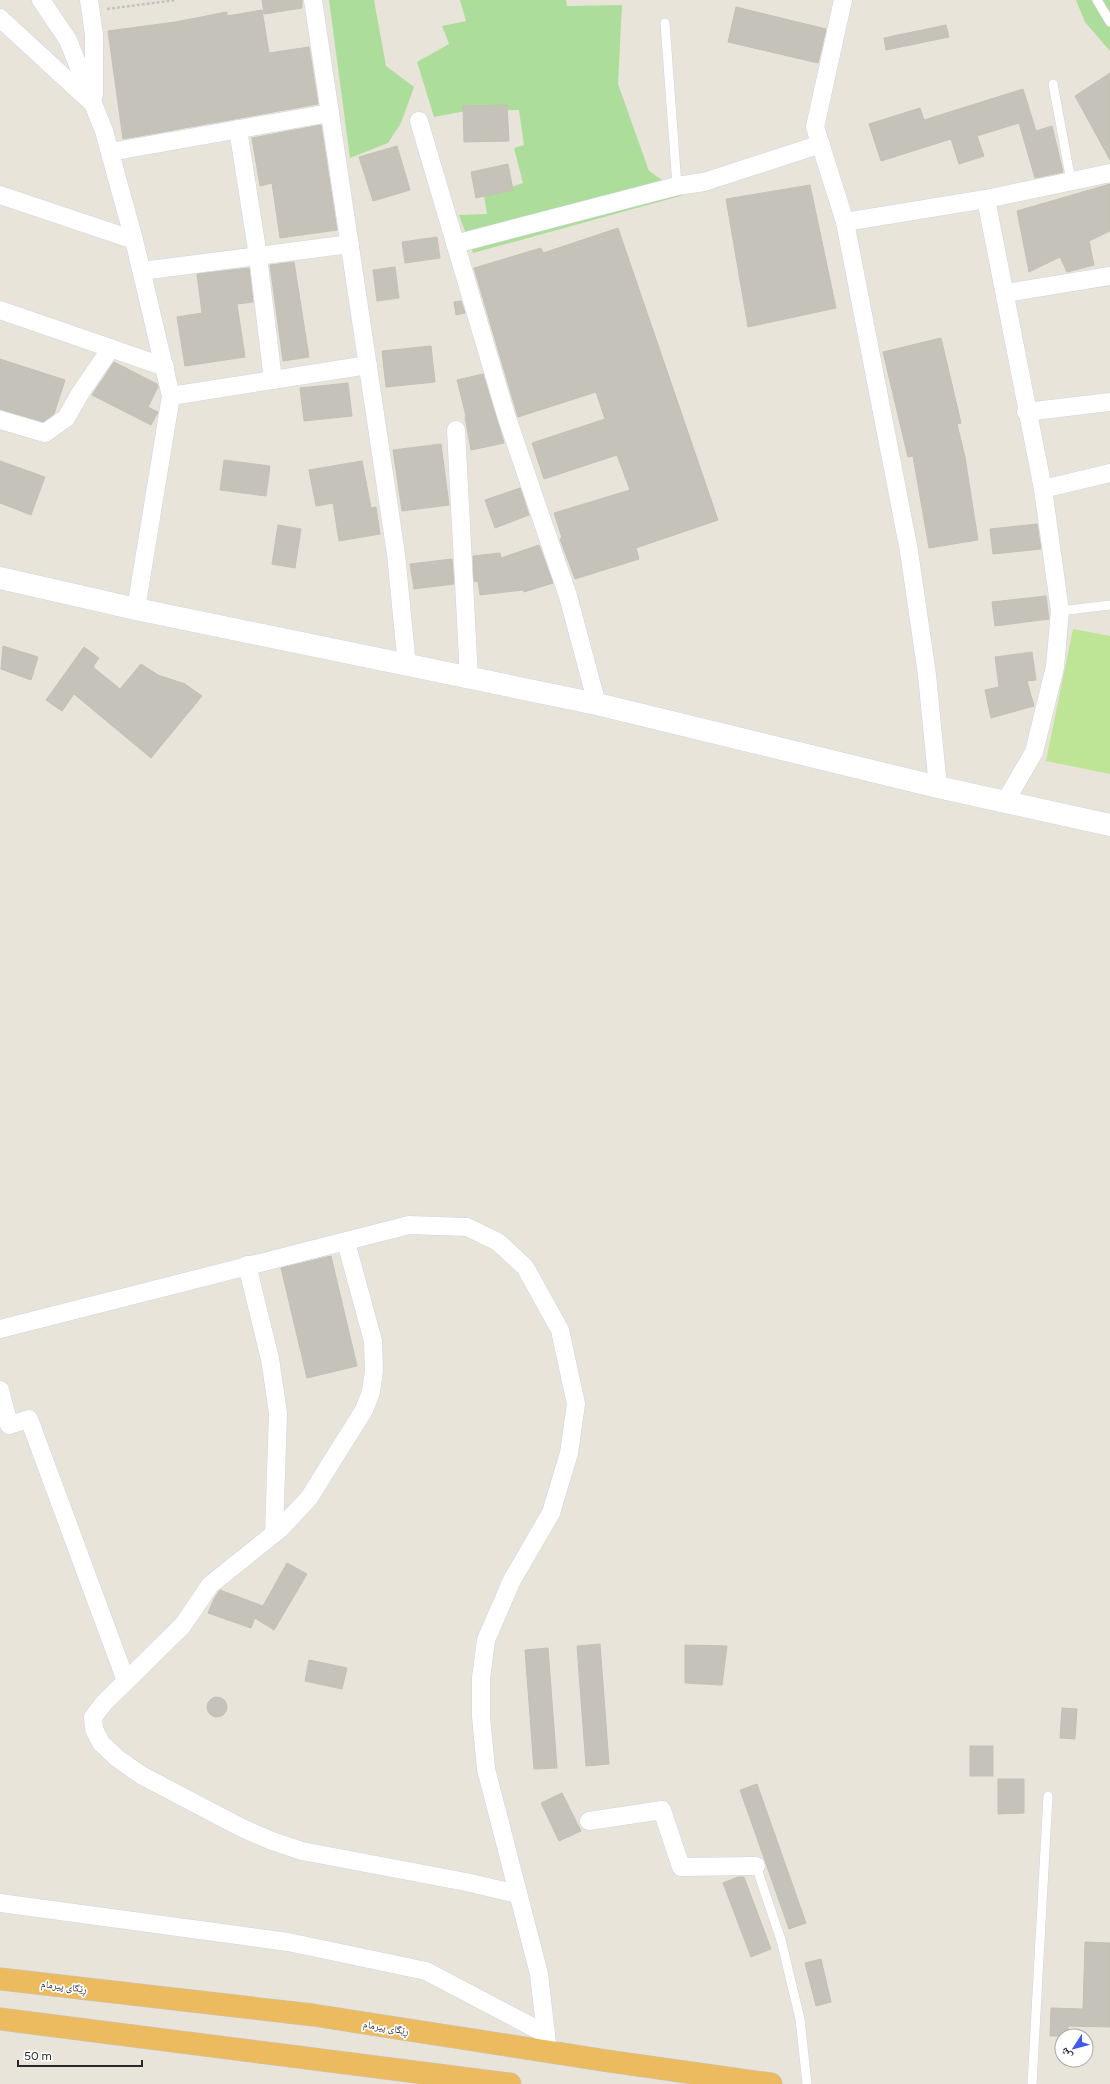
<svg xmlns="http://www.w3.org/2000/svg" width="1110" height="2084" font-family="Figtree,'Noto Naskh Arabic',sans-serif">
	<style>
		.green { fill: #acdd9a }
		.pitch { fill: #bee496 }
		.building { fill: #c5c2b9; stroke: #c4c0b4 }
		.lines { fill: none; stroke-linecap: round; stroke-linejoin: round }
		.service-casing { stroke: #d0d2e0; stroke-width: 10 }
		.minor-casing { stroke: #d0d2e0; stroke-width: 19 }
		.tertiary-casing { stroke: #d0d2e0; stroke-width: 23 }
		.trunk-casing { stroke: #c3c3c3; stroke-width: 23 }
		.path { stroke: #c3c3c3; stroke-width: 2.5; stroke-dasharray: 3 2; stroke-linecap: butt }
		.service { stroke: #fff; stroke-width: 9 }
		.minor { stroke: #fff; stroke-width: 18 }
		.tertiary { stroke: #fff; stroke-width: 22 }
		.trunk { stroke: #edbb5f; stroke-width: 22 }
		.labels { text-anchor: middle; stroke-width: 3.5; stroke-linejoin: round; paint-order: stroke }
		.street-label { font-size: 10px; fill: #282828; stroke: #fff }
	</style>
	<rect width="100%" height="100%" fill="#e9e4da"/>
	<g class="green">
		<polygon points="329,0 374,0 386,66 414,87 401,123 388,143 350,158"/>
		<polygon points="460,0 566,0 567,6 622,5 618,84 649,171 684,195 473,253 459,215 487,214 484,196 523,183 514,148 524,145 519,110 466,111 434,117 417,62 449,44 442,26 466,21"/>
		<polygon points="1076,0 1110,0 1110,51 1085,22"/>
	</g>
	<polygon class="pitch" points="1073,629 1110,636 1110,774 1046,761"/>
	<g class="building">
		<polygon points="262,0 302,0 302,8 264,14"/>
		<polygon points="736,7 826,29 818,63 728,42"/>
		<polygon points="262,10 269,53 309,47 318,104 123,139 108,31 175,22 227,12 227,16"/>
		<polygon points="946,25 949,37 886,50 884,38"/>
		<polygon points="1110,73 1110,160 1075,96"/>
		<polygon points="1023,89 1036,131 1052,126 1063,172 1035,178 1019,123 977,136 984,156 959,164 951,139 881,161 869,124 920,108 924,120"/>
		<polygon points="507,105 509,141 464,142 463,106"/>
		<polygon points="321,125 337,230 280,238 272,183 260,186 252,138"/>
		<polygon points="397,146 410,190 373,201 359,157"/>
		<polygon points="508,164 513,190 476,198 471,172"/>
		<polygon points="1110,184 1110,231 1089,241 1094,265 1067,272 1060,257 1029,272 1017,211"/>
		<polygon points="810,185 836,308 748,327 726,199"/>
		<polygon points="618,228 718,520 636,548 639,559 575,579 560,539 562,538 554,513 630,490 617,455 544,479 532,443 605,419 596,392 518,417 474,268 541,248 543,253"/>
		<polygon points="437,237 440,258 405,263 402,242"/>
		<polygon points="294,262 309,357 283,361 270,265"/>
		<polygon points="395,267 399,298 377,301 373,270"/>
		<polygon points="249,268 253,302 237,304 245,357 185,366 177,317 202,313 197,274"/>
		<polygon points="461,301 465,313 456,315 454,302"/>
		<polygon points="941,338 961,423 957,424 965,457 978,540 929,548 913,456 908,457 883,352"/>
		<polygon points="431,346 435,382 386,387 382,351"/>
		<polygon points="0,359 65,380 54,414 43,422 0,409"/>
		<polygon points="114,362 157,384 158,387 148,407 158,412 151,425 92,395"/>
		<polygon points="483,374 504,443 471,450 465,417 466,416 457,380"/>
		<polygon points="348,383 352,416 304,421 300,388"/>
		<polygon points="441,444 449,505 402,511 393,450"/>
		<polygon points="224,460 270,466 266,496 220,490"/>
		<polygon points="0,461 45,477 31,515 0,503"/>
		<polygon points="362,461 371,508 376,507 380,534 339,541 333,503 316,506 309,470"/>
		<polygon points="520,488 529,515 495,528 485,500"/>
		<polygon points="1037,524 1041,549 993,554 990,529"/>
		<polygon points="278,525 301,529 295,568 272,564"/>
		<polygon points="539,545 553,583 524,592 523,590 480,595 478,581 474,582 473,556 500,553 501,558"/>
		<polygon points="452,559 454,584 414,589 410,564"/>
		<polygon points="1046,596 1049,619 995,626 992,602"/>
		<polygon points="3,646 38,657 31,680 1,669"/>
		<polygon points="84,647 99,658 93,667 120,689 141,664 158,675 185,684 202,696 151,758 74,694 62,711 46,700"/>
		<polygon points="1032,652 1036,680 1027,681 1034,706 991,718 985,690 999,687 995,657"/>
		<polygon points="331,1256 357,1366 307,1378 281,1268"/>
		<polygon points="287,1563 307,1574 274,1630 255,1618 251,1628 208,1613 214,1599 220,1590 263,1606"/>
		<polygon points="600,1644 609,1764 586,1766 577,1646"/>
		<polygon points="685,1645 727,1646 722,1685 685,1683"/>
		<polygon points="548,1648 557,1768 534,1769 525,1650"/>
		<polygon points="309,1660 347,1668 342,1689 305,1681"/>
		<circle cx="217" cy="1707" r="10"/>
		<polygon points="1062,1708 1077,1709 1075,1739 1060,1738"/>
		<rect x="970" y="1746" width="23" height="30"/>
		<polygon points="998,1779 1024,1779 1024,1813 998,1814"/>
		<polygon points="757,1784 806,1923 789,1929 740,1790"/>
		<polygon points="562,1793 581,1831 559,1841 541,1803"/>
		<polygon points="738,1877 744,1877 771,1949 751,1957 723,1883"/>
		<polygon points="1085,1942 1110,1943 1110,2027 1068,2026 1068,2036 1050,2036 1051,2008 1083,2009"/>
		<polygon points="821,1959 831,2002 816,2006 805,1963"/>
	</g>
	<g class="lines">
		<defs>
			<g id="service">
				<polyline points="1097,0 1110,22"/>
				<polyline points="665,23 677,186"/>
				<polyline points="1053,84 1071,181"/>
				<polyline points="1060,611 1110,605"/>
				<polyline points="756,1866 781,1940 800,2019 807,2084"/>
				<polyline points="1032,2084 1048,1796"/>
			</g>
			<g id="minor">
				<polyline points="41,0 68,40 104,131 134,240 171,396 136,609"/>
				<polyline points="89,0 94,35 94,95"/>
				<polyline points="313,0 396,554 407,666"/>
				<polyline points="843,0 815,127 845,222 909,551 927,675 938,787"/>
				<polyline points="0,18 90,101"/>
				<polyline points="419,121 506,415 568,596 597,704"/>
				<polyline points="238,129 258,256 273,380"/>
				<polyline points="110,152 330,113"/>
				<polyline points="0,195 134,240"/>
				<polyline points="986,199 1043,489 1060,611 1055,667 1034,752 1005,802"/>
				<polyline points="845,222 986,199 1110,173"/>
				<polyline points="455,244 677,186 704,182 821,144"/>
				<polyline points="142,271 350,244"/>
				<polyline points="1006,293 1110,276"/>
				<polyline points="0,310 165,367"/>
				<polyline points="171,396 368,365"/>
				<polyline points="1026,412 1110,402"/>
				<polyline points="0,420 45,433 66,418 81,392 111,348"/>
				<polyline points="456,430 469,678"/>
				<polyline points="1043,489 1110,473"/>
				<polyline points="346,1242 373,1341 374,1371 371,1392 364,1410 309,1498 280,1529 210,1585 183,1625 104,1703 93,1717 94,1729 101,1743 117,1758 141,1775 242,1828 272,1841 302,1851 466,1882 518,1894"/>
				<polyline points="247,1265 270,1359 278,1413 274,1534"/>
				<polyline points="0,1329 409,1225 467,1227 498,1242 525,1267 560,1330 576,1404 569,1453 551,1513 512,1580 486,1640 481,1678 481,1716 486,1769 539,1974 548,2052"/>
				<polyline points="0,1390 9,1425 29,1419 126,1681"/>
				<polyline points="589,1821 662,1810 681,1867 756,1866"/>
				<polyline points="0,1903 288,1942 426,1971 546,2034"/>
			</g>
			<polyline id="tertiary" points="0,578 136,609 597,704 938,787 1110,825"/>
			<g id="trunk">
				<polyline points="0,1979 313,2015 608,2061 771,2084"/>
				<polyline points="0,2019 510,2084"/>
			</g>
		</defs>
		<use href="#service" class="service-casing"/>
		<use href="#minor" class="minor-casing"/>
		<use href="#tertiary" class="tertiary-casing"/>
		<use href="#trunk" class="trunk-casing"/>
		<polyline class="path" points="107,9 176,0"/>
		<use href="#service" class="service"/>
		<use href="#minor" class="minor"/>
		<use href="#tertiary" class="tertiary"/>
		<use href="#trunk" class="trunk"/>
	</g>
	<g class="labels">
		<g class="street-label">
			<text transform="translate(64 1986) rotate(7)" y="4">ڕێگای پیرمام</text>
			<text transform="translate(386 2027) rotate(9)" y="4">ڕێگای پیرمام</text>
		</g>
	</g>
	<g transform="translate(1074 2048) rotate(234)"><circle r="19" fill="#ffffff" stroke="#a9a9a9"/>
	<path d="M0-3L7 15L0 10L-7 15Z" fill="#4359ed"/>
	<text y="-6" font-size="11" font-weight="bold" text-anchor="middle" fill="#282828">ش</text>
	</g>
	<path d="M18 2060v6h124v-6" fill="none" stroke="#282828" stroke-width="2"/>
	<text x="24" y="2060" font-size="12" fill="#282828" stroke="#ffffff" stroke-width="3" paint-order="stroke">50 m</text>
</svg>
